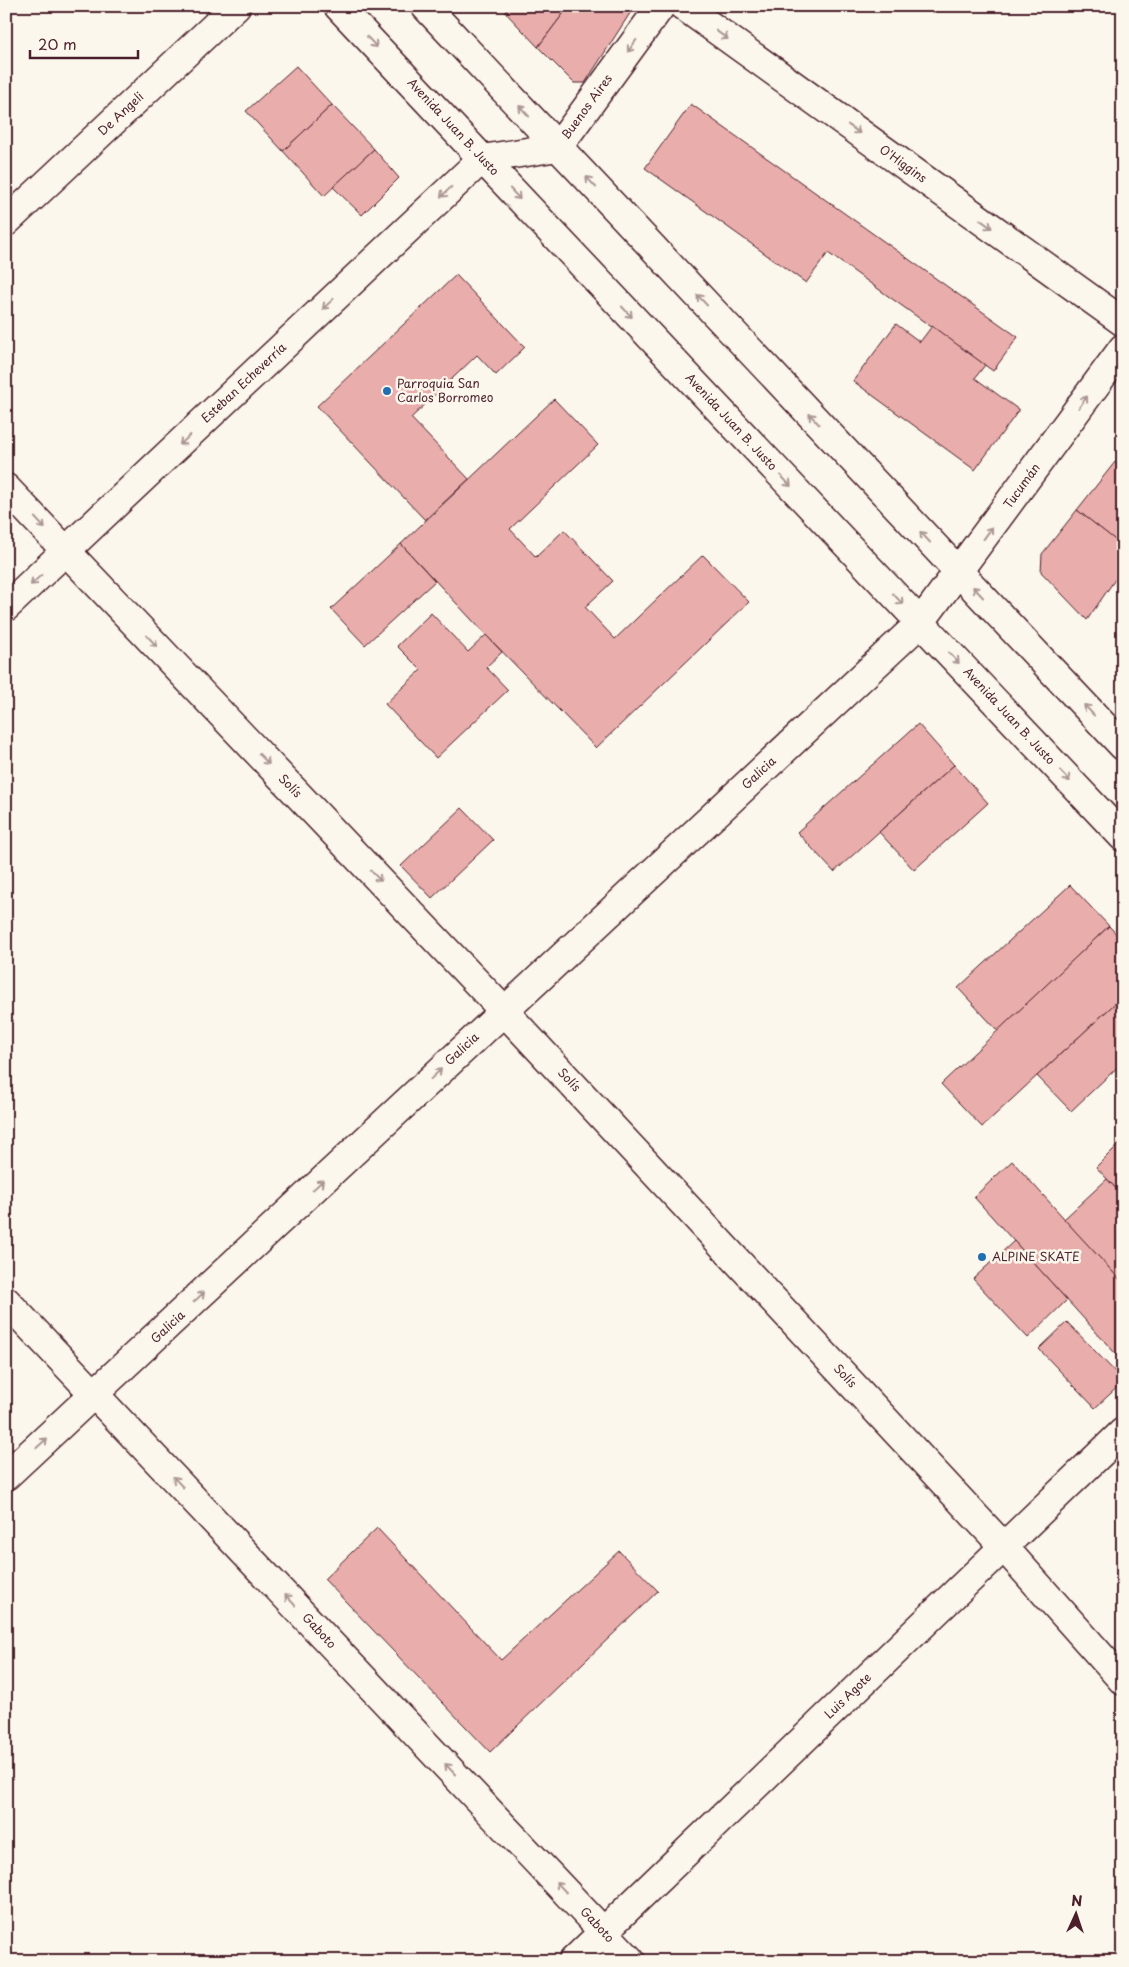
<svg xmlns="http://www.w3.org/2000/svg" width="1129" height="1967" font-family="'Playpen Sans',sans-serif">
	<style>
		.building { fill: #e9adab; stroke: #4a1f2b }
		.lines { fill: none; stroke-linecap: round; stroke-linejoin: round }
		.minor-casing { stroke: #4a1f2b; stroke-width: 31 }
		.major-casing { stroke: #4a1f2b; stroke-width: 31 }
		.minor { stroke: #fbf7ec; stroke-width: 28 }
		.major { stroke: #fbf7ec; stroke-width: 28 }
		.oneway { stroke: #ab9695 }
		.poi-dot { fill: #1f6fb2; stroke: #fbf7ec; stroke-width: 2 }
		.labels { text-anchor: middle; stroke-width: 5; stroke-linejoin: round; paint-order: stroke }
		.street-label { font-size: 12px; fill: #4a1f2b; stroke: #fbf7ec }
		.poi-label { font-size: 12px; fill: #4a1f2b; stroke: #fbf7ec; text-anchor: start }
	</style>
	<rect width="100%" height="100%" fill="#fbf7ec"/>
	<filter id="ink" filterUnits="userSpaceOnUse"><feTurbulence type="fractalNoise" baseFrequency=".02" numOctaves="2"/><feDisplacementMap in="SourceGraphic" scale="10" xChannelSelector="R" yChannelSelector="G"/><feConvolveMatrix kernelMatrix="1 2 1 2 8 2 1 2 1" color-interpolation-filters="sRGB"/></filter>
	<g filter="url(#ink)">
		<g class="building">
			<polygon points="509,6 569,6 538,47 505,12"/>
			<polygon points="569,6 634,7 585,83 574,83 538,47"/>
			<polygon points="296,66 332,105 283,151 246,111"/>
			<polygon points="691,104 1018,337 993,371 828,253 806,283 645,168"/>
			<polygon points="332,105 374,149 324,196 283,151"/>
			<polygon points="374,149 399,178 362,215 333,187"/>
			<polygon points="456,275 525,347 496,375 477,355 411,418 469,479 425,520 317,406"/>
			<polygon points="896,324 920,342 932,326 985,365 975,378 1019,410 975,470 853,381"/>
			<polygon points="554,399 598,445 510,529 536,557 564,530 613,581 585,607 615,639 703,555 749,602 596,748 486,635 401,544"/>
			<polygon points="1115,462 1123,468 1123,540 1120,544 1077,510"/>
			<polygon points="1077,510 1123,546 1123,568 1087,620 1041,572 1042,554"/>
			<polygon points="401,544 435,581 365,645 331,609"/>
			<polygon points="431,613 468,652 486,635 502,652 486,667 508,690 436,758 385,704 421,670 397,646"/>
			<polygon points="918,724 954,765 834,872 797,832"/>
			<polygon points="954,765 988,803 914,870 879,832"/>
			<polygon points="462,808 493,840 432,898 401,866"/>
			<polygon points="1070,885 1109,926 998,1031 958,988"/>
			<polygon points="1109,926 1123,941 1123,996 982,1127 941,1084"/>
			<polygon points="1123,996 1123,1062 1071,1111 1037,1076"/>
			<polygon points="1123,1140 1123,1196 1096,1167"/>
			<polygon points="1012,1161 1123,1283 1123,1362 974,1197"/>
			<polygon points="1107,1179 1123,1196 1123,1283 1064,1219"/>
			<polygon points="1014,1241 1067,1300 1028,1338 973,1279"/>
			<polygon points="1067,1322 1123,1380 1123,1382 1095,1408 1039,1349"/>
			<polygon points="377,1528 501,1660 619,1551 658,1591 490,1752 324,1579"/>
		</g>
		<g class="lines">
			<defs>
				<g id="minor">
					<polyline points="683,6 1123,322"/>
					<polyline points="6,222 236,6"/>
					<polyline points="6,488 503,1010 1003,1546 1123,1681"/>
					<polyline points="6,607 482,159 558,147 661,6"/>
					<polyline points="6,1301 631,1961"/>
					<polyline points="6,1476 920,623 1123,348"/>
					<polyline points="573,1961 1123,1432"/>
				</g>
				<g id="major">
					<polyline points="338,6 1123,837"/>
					<polyline points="425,6 1123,746"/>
				</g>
			</defs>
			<use href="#minor" class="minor-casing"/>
			<use href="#major" class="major-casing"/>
			<use href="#minor" class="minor"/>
			<use href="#major" class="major"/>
		</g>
		<defs><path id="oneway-shaft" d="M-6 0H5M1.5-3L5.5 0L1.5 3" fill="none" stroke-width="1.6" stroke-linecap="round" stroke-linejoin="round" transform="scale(1.25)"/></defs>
		<g class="oneway">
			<use href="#oneway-shaft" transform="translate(722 35) rotate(36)"/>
			<use href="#oneway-shaft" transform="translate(372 42) rotate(47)"/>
			<use href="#oneway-shaft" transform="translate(632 46) rotate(126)"/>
			<use href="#oneway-shaft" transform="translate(524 111) rotate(-133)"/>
			<use href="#oneway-shaft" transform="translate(854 129) rotate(36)"/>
			<use href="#oneway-shaft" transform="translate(591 182) rotate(-133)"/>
			<use href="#oneway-shaft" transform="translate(446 192) rotate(137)"/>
			<use href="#oneway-shaft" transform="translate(515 194) rotate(47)"/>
			<use href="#oneway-shaft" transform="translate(986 224) rotate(36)"/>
			<use href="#oneway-shaft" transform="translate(702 300) rotate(-133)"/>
			<use href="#oneway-shaft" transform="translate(328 304) rotate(137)"/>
			<use href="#oneway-shaft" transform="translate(627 312) rotate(47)"/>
			<use href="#oneway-shaft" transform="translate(1083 402) rotate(-54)"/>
			<use href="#oneway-shaft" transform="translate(814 419) rotate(-133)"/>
			<use href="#oneway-shaft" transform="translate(185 440) rotate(137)"/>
			<use href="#oneway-shaft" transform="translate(786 481) rotate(47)"/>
			<use href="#oneway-shaft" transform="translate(40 523) rotate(47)"/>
			<use href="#oneway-shaft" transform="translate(988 533) rotate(-54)"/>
			<use href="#oneway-shaft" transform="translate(925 537) rotate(-133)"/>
			<use href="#oneway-shaft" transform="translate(36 580) rotate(137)"/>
			<use href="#oneway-shaft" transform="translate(978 592) rotate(-133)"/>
			<use href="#oneway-shaft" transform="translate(898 599) rotate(47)"/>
			<use href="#oneway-shaft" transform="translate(152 641) rotate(46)"/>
			<use href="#oneway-shaft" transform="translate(954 658) rotate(47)"/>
			<use href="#oneway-shaft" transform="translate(1089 710) rotate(-133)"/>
			<use href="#oneway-shaft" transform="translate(264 759) rotate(46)"/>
			<use href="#oneway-shaft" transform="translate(1065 776) rotate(47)"/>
			<use href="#oneway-shaft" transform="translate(376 876) rotate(46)"/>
			<use href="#oneway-shaft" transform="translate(436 1074) rotate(-43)"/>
			<use href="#oneway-shaft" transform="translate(318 1185) rotate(-43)"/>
			<use href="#oneway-shaft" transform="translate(199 1297) rotate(-43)"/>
			<use href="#oneway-shaft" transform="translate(42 1443) rotate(-42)"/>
			<use href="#oneway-shaft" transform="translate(178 1482) rotate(-133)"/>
			<use href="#oneway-shaft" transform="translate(290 1600) rotate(-133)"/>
			<use href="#oneway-shaft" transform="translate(450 1769) rotate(-133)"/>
			<use href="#oneway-shaft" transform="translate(561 1887) rotate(-133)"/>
		</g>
	</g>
	<g class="poi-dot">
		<circle cx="387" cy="391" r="5"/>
		<circle cx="982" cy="1257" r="5"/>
	</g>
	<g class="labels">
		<g class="street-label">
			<text transform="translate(587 107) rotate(-54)" y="4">Buenos Aires</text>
			<text transform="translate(121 114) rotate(-43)" y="4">De Angeli</text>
			<text transform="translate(453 127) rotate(47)" y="4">Avenida Juan B. Justo</text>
			<text transform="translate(903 164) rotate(36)" y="4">O'Higgins</text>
			<text transform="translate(244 383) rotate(-43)" y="4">Esteban Echeverría</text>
			<text transform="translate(731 422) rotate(47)" y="4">Avenida Juan B. Justo</text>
			<text transform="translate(1022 486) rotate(-54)" y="4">Tucumán</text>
			<text transform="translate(1009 716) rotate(47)" y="4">Avenida Juan B. Justo</text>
			<text transform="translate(759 773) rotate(-43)" y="4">Galicia</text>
			<text transform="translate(290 786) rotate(46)" y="4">Solís</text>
			<text transform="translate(462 1049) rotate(-43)" y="4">Galicia</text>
			<text transform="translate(569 1080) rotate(47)" y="4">Solís</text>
			<text transform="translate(168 1327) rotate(-43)" y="4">Galicia</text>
			<text transform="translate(845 1376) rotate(47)" y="4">Solís</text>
			<text transform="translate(319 1631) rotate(47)" y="4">Gaboto</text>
			<text transform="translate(848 1696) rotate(-44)" y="4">Luis Agote</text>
			<text transform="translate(597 1925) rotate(47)" y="4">Gaboto</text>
		</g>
		<g class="poi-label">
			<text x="397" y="388">Parroquia San<tspan x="397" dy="14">Carlos Borromeo</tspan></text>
			<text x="992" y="1261">ALPINE SKATE</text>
		</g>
	</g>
	<rect width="1129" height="1967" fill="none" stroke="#fbf7ec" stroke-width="25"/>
	<rect x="12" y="12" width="1104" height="1942" fill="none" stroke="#4a1f2b" stroke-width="2" filter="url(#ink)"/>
	<g transform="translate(1076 1914) rotate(3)" stroke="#fbf7ec" stroke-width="4" paint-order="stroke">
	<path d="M0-4L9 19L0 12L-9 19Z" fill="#4a1f2b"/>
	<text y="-8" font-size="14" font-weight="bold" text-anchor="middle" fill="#4a1f2b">N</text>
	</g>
	<path d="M30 50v8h108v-8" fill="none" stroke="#4a1f2b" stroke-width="2.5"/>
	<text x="38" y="50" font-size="15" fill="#4a1f2b" stroke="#fbf7ec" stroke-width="4" paint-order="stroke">20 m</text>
</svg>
